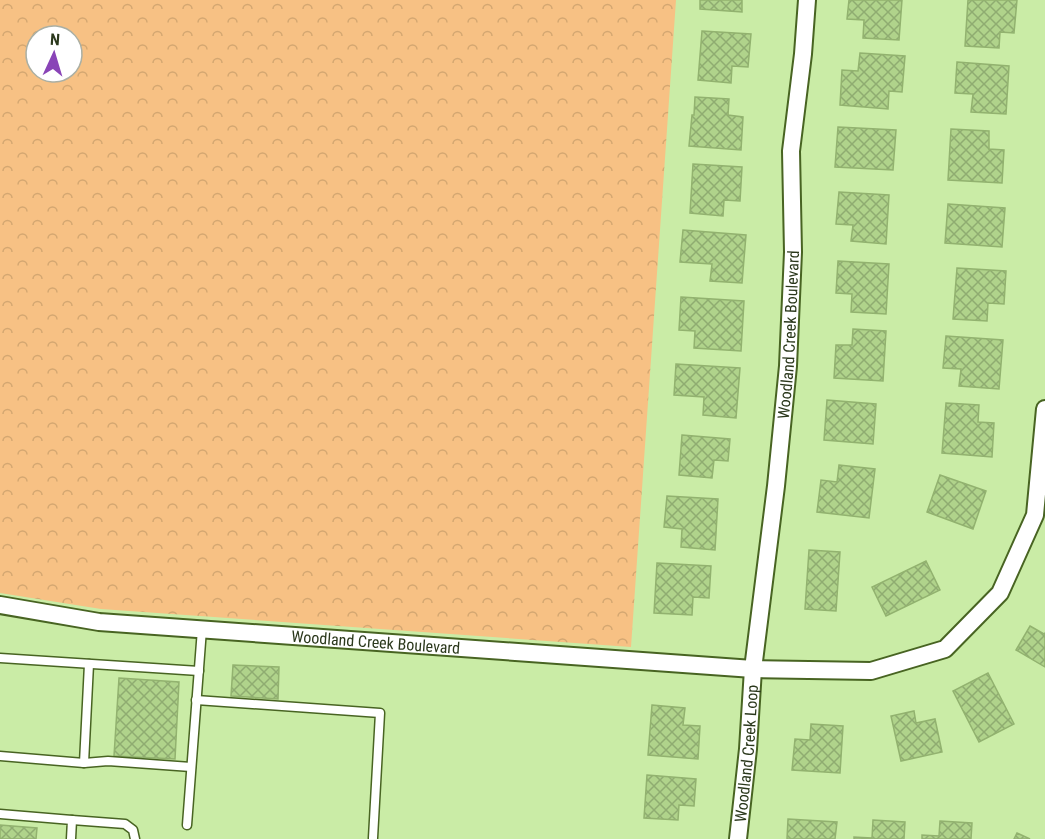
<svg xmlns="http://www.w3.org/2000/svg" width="1045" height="839" font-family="'Roboto Condensed',sans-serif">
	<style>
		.forest { fill: url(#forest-crowns); fill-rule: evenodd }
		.building { fill: url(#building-cross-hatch); stroke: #92b26f; stroke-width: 1.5 }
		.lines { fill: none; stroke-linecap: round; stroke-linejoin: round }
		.lane-casing { stroke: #486422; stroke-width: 11 }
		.street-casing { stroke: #486422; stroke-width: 20 }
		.lane { stroke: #fff; stroke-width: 8 }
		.street { stroke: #fff; stroke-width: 16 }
		.labels { text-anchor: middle; stroke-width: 5; stroke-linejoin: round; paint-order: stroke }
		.street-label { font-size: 16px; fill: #2b381c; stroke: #fff }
	</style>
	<defs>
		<pattern id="forest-crowns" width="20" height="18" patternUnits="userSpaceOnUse" patternTransform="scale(1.5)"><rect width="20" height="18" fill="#f7c184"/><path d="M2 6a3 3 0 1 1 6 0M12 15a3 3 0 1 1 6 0" fill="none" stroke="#d4a771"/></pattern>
		<pattern id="building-cross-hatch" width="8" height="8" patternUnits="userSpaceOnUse" patternTransform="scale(1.5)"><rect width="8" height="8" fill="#b0d38b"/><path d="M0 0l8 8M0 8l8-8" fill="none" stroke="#8fac71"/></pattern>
	</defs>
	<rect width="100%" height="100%" fill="#caeca6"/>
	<path class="forest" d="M0 0H676L631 647 101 609 0 593ZM36 36H72V72H36Z"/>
	<g class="building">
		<polygon points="700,0 742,0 742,12 700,9"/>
		<polygon points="849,0 902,0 899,40 863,38 864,20 847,19"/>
		<polygon points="968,0 1017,0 1014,33 1000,32 999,48 965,46"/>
		<polygon points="702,31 751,34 748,67 732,66 731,83 698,80"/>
		<polygon points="860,53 905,56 902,92 889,91 888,109 840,105 842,70 858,71"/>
		<polygon points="957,62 1009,66 1006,114 971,112 973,94 955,93"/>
		<polygon points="695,97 729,99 728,115 743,117 741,150 689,146 692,115 694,115"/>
		<polygon points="838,127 896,130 893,170 835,167"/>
		<polygon points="951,129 989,131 989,149 1004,150 1002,183 948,180"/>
		<polygon points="693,164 742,167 740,201 724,200 723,216 690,213"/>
		<polygon points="839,192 889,195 886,244 851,241 853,225 836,224"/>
		<polygon points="948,204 1005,208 1002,247 945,243"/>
		<polygon points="683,230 746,235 742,283 710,281 712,264 680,262"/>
		<polygon points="838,261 889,264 886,314 851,312 852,294 836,293"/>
		<polygon points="957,268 1006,271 1004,304 988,303 987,321 953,319"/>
		<polygon points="681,297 744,301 741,351 694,348 695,331 679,330"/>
		<polygon points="853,329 886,331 883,381 834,378 836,345 852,345"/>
		<polygon points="946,336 1003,340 999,389 959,386 961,369 943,368"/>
		<polygon points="676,364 740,368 736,418 703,415 704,397 674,395"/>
		<polygon points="827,400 876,404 873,444 824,440"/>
		<polygon points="946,403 979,405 978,422 994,423 992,457 942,453"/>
		<polygon points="682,435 730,439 728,461 714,460 712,478 679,475"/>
		<polygon points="839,465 875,469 869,518 817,512 821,480 837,482"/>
		<polygon points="940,475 986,491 973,529 927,512"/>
		<polygon points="667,496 718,499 715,550 681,547 682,529 664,527"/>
		<polygon points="809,550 840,552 836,611 805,609"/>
		<polygon points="926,561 940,590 886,616 872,587"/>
		<polygon points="657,563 711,566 709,598 693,597 692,615 654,613"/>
		<polygon points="1030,626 1044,634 1045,633 1045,667 1016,650"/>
		<polygon points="233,665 279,667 278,699 231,696"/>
		<polygon points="988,673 1014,724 979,742 953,691"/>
		<polygon points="119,678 179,682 175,759 114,756"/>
		<polygon points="652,705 685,708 683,725 700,726 698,759 648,755"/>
		<polygon points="914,711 916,723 935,719 942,752 901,761 891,716"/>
		<polygon points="811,724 843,726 840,773 792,770 795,739 810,740"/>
		<polygon points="647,775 696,779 694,806 679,805 678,820 644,818"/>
		<polygon points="788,819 837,822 835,839 787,839"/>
		<polygon points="873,820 905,822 904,839 854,839 854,837 872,838"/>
		<polygon points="940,821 972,823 971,839 922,839 922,835 939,836"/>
		<polygon points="0,825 37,828 36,839 0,839"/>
		<polygon points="1017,833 1030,839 1014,839"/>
	</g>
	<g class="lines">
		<defs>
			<g id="lane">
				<polyline points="0,658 199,671"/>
				<polyline points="196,700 380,713 373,838"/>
				<polyline points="0,756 84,763 108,761 191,767"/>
				<polyline points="84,763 89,664"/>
				<polyline points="0,814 72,820 71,839"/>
				<polyline points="72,820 125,824 133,830 135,839"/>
				<polyline points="187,825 202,629"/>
			</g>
			<g id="street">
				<path id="s1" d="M0 605 99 622 753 669 871 671 945 649 1000 593 1035 515 1045 409"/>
				<path id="s2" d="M738 839 748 749 753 669 776 486 788 366 793 252 791 151 803 54 807 0"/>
			</g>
		</defs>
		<use href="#lane" class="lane-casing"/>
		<use href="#street" class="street-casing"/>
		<use href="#lane" class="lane"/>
		<use href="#street" class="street"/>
	</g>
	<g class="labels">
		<g class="street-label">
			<text dy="6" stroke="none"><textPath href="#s2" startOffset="507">Woodland Creek Boulevard</textPath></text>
			<text dy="6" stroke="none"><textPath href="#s1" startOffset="378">Woodland Creek Boulevard</textPath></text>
			<text dy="6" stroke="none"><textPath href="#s2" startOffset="86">Woodland Creek Loop</textPath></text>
		</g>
	</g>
	<g transform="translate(54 54) rotate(4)"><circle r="28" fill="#ffffff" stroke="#aaafa4" stroke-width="1.5"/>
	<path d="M0-4.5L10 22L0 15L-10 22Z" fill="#8944b7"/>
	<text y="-9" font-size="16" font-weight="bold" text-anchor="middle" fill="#2b381c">N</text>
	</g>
</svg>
